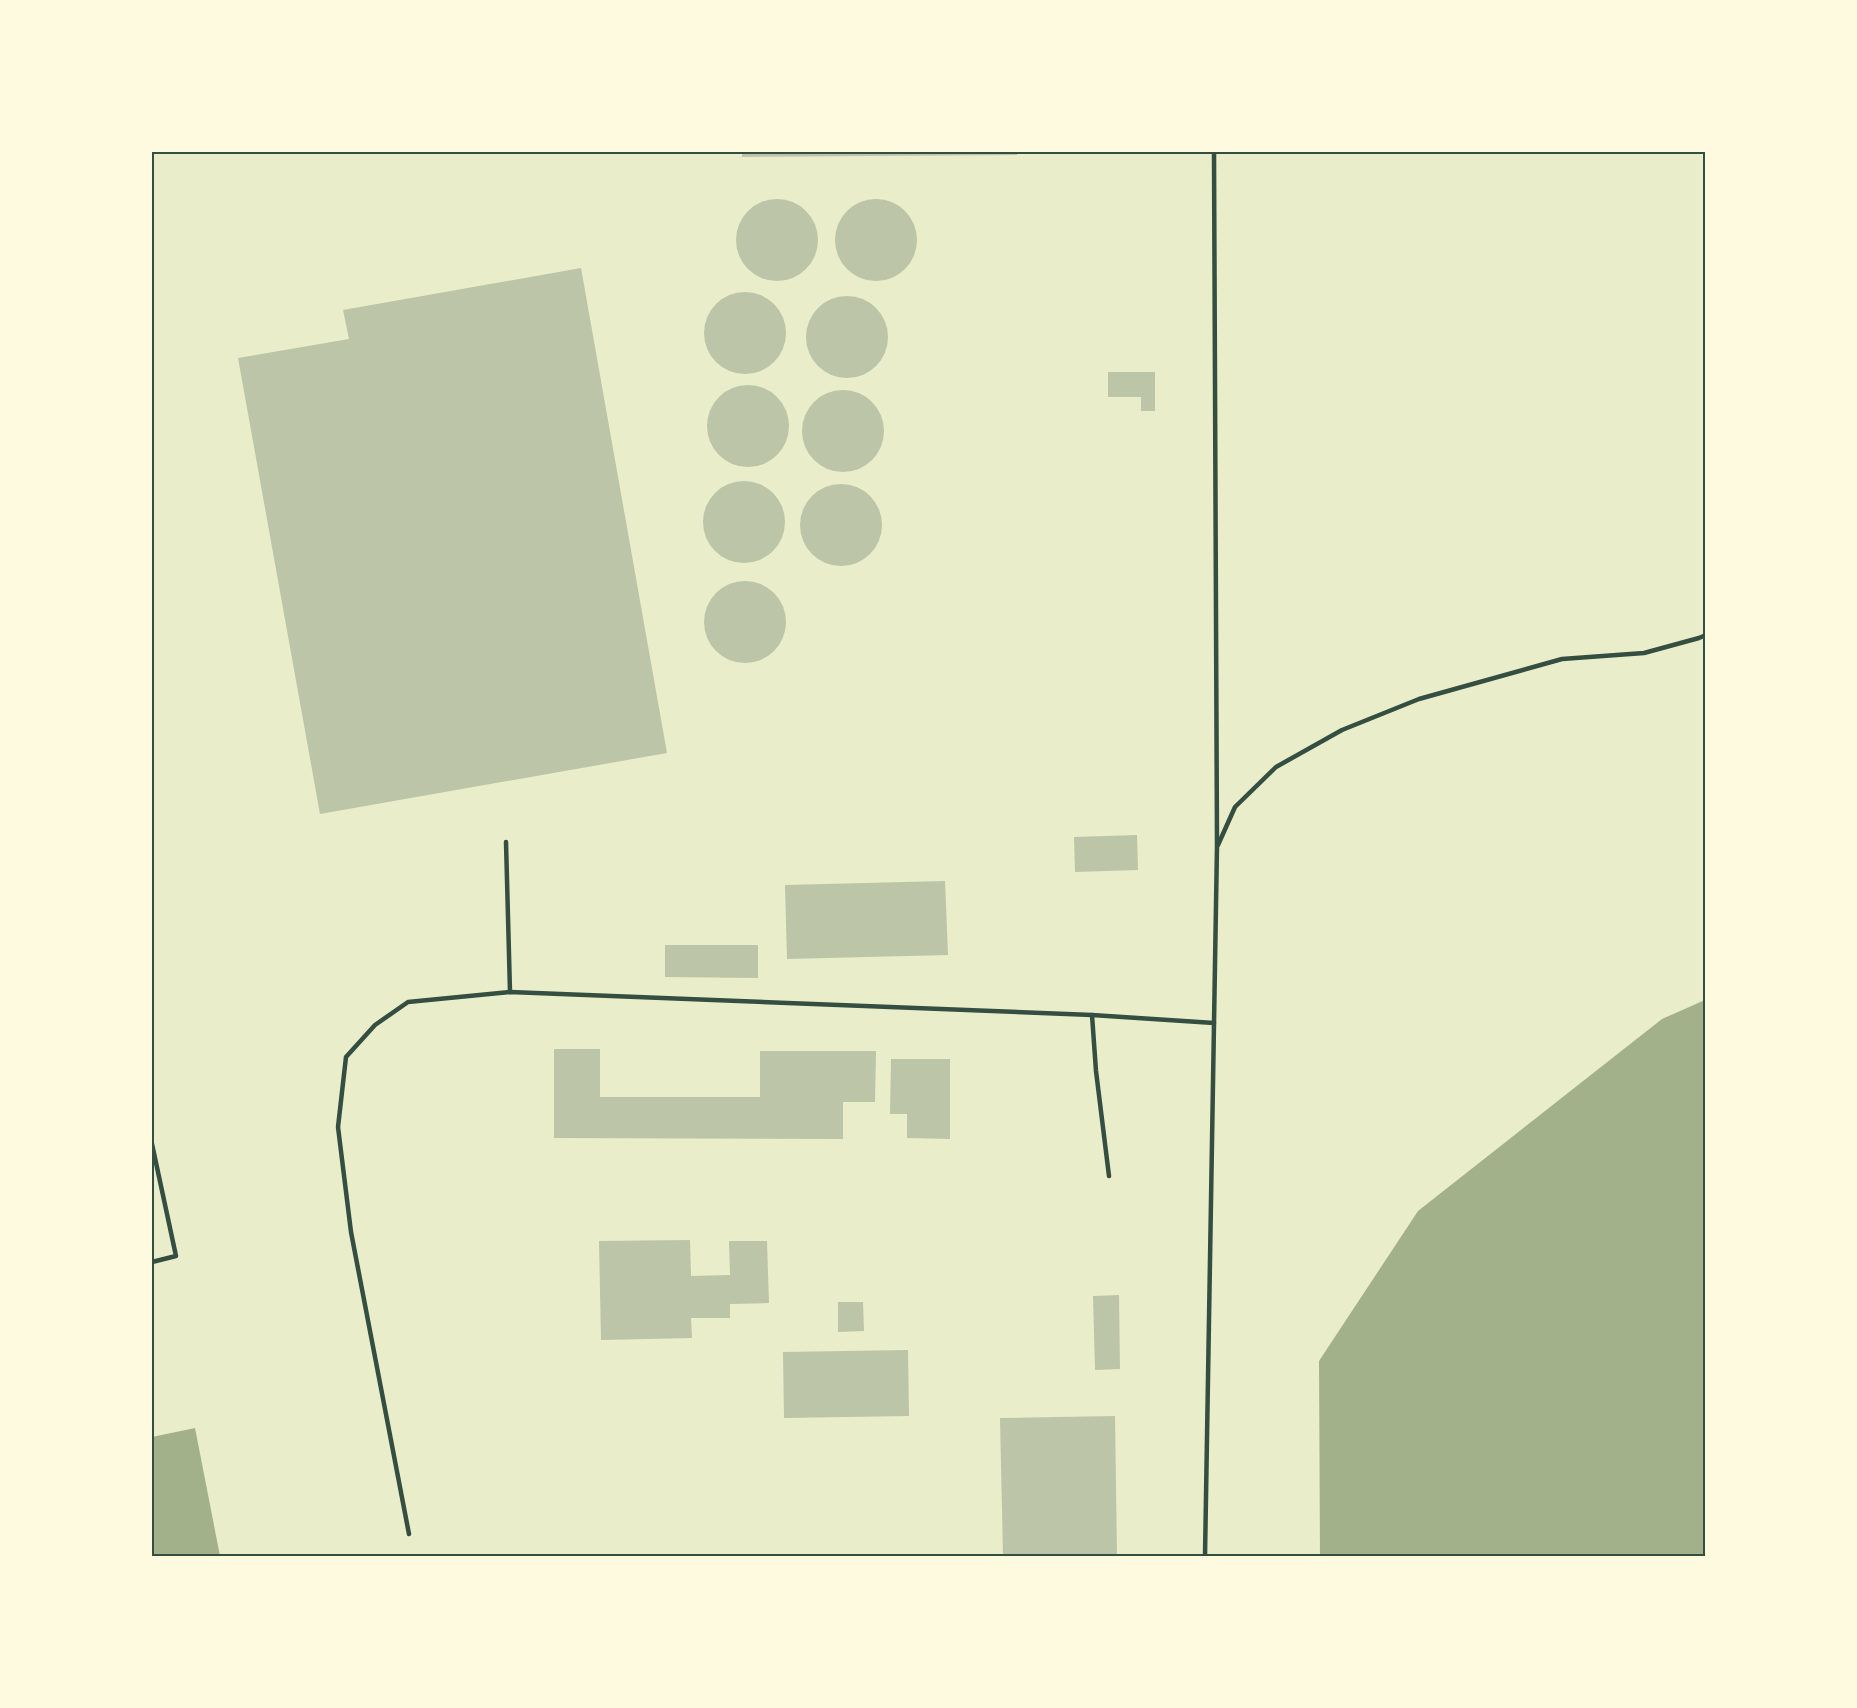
<svg xmlns="http://www.w3.org/2000/svg" width="1857" height="1708" font-family="'Nunito Sans',sans-serif">
	<style>
		.water { fill: #a3b18a }
		.building { fill: #bcc5a7 }
		.lines { fill: none; stroke-linecap: round; stroke-linejoin: round }
		.service { stroke: #344e41; stroke-width: 4.5 }
		.neatline { fill: none; stroke: #344e41; stroke-width: 2 }
	</style>
	<rect width="100%" height="100%" fill="#e9edc9"/>
	<g class="water">
		<polygon points="1705,1000 1705,1556 1320,1556 1319,1361 1418,1211 1662,1019"/>
		<polygon points="195,1428 220,1556 152,1556 152,1437"/>
	</g>
	<g class="building">
		<polygon points="742,152 1017,152 1017,155 742,157"/>
		<circle cx="876" cy="240" r="41"/>
		<circle cx="777" cy="240" r="41"/>
		<polygon points="581,268 667,753 320,814 238,358 349,339 343,310"/>
		<circle cx="745" cy="333" r="41"/>
		<circle cx="847" cy="337" r="41"/>
		<polygon points="1108,372 1155,372 1155,411 1141,411 1141,397 1108,397"/>
		<circle cx="748" cy="426" r="41"/>
		<circle cx="843" cy="431" r="41"/>
		<circle cx="744" cy="522" r="41"/>
		<circle cx="841" cy="525" r="41"/>
		<circle cx="745" cy="622" r="41"/>
		<polygon points="1137,835 1138,870 1075,872 1074,837"/>
		<polygon points="945,881 948,955 787,959 785,885"/>
		<polygon points="665,945 758,945 758,978 665,977"/>
		<polygon points="554,1049 600,1049 600,1097 760,1097 760,1051 876,1051 875,1102 843,1102 843,1139 554,1138"/>
		<polygon points="891,1059 950,1059 950,1139 907,1138 907,1114 890,1114"/>
		<polygon points="690,1240 691,1276 730,1275 729,1241 767,1241 769,1303 730,1304 730,1318 691,1318 692,1338 601,1340 599,1241"/>
		<polygon points="1119,1295 1120,1369 1095,1370 1093,1296"/>
		<polygon points="838,1302 863,1302 864,1331 838,1332"/>
		<polygon points="908,1350 909,1416 784,1418 783,1352"/>
		<polygon points="1115,1416 1117,1556 1003,1556 1000,1418"/>
	</g>
	<g class="lines">
		<g class="service">
			<polyline points="506,842 510,992"/>
			<polyline points="1218,845 1235,807 1276,767 1342,730 1419,699 1562,659 1644,653 1699,638 1706,635"/>
			<polyline points="1092,1015 1096,1071 1109,1176"/>
			<polyline points="152,1144 176,1256 152,1262"/>
			<polyline points="409,1534 351,1232 338,1127 346,1057 375,1025 408,1002 510,992 1092,1015 1214,1023"/>
			<polyline points="1205,1556 1217,846 1214,152"/>
		</g>
	</g>
	<rect width="1857" height="1708" fill="none" stroke="#fefae0" stroke-width="306"/>
	<rect x="153" y="153" width="1551" height="1402" class="neatline"/>
</svg>
